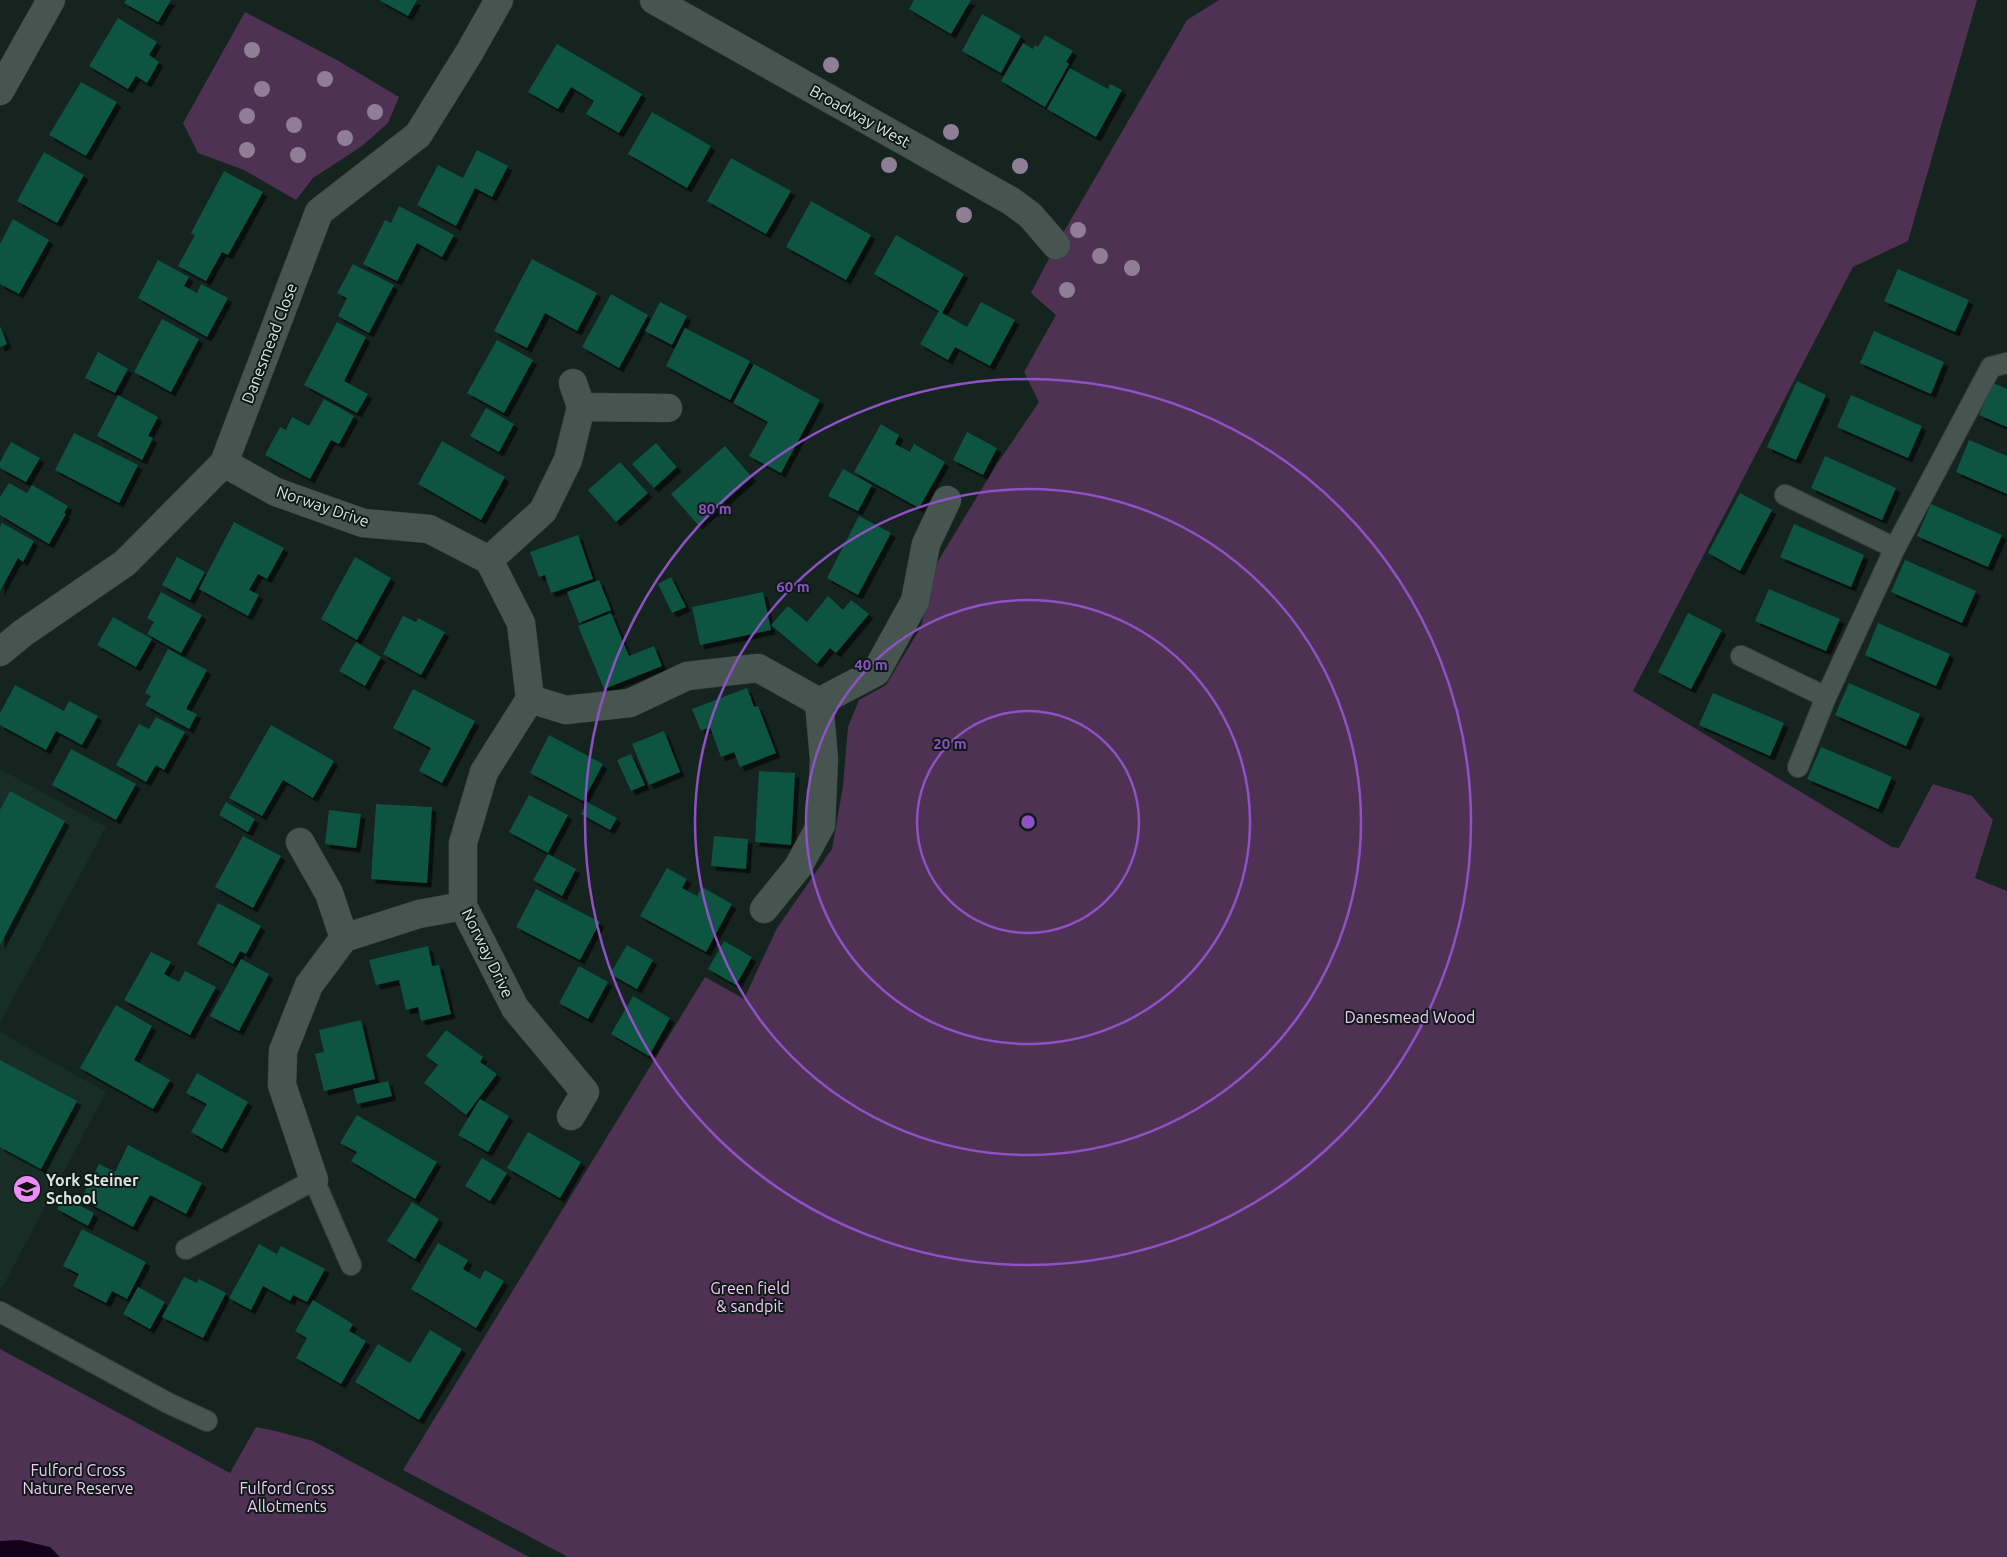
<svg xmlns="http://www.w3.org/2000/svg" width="2007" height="1557" font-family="Ubuntu,sans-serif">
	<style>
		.built { fill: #172d26 }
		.green { fill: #4f3153 }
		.water { fill: #150019 }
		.building { fill: #0a5441; filter: url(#shadow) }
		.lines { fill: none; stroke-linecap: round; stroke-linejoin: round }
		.lane-casing { stroke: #36403d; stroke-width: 22 }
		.street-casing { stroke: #36403d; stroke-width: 29 }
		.lane { stroke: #46554f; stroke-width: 20 }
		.street { stroke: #46554f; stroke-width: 28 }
		.tree { fill: #907e97 }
		.ring { fill: none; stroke: #8e51c6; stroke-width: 2.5 }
		.labels { text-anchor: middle; stroke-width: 4; stroke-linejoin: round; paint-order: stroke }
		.street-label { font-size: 16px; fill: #dbe3e0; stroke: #0d1a16 }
		.park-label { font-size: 16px; fill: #f4c7f9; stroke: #0d1a16 }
		.poi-label { font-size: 16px; font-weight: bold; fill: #dbe3e0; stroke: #0d1a16; text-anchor: start }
		.centre { fill: #8e51c6; stroke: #0d1a16; stroke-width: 2.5 }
		.ring-label { font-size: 15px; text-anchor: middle; font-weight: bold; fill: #8e51c6; stroke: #0d1a16; stroke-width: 4; stroke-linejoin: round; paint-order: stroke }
	</style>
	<defs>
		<filter id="shadow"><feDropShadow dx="4.5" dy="4.5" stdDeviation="0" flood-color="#0009"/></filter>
	</defs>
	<rect width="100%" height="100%" fill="#16241f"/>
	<g class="built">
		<polygon points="0,769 106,827 0,1023"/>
		<polygon points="0,1032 106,1092 2,1288 0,1286"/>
	</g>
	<g class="green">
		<polygon points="1219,0 1977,0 1908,241 1853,267 1633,691 1892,847 1899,848 1933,784 1972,796 1993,820 1975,878 2007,891 2007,1557 568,1557 403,1470 705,977 744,999 777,928 832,849 843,786 848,727 859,700 886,685 921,627 934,568 995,467 1039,402 1024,372 1056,315 1031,293 1056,245 1187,20"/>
		<polygon points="245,12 337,60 399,97 388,123 362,146 313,178 296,200 244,170 198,153 183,123"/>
		<polygon points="0,1349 230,1473 256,1427 276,1431 313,1441 529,1557 0,1557"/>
	</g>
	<polygon class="water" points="20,1540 50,1547 60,1557 0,1557 0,1541"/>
	<g class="building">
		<polygon points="126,0 171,0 158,22 124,3"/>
		<polygon points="379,0 417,0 408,16"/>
		<polygon points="914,0 971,0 951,34 909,9"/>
		<polygon points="982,14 1021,36 1001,73 962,51"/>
		<polygon points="118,18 157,42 149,55 159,62 147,83 136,76 128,89 89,66"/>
		<polygon points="1045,35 1073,51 1066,62 1069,64 1045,107 1001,81 1023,43 1033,49 1035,45 1038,47"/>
		<polygon points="557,44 642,94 619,133 586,114 594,101 571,87 558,109 528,92"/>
		<polygon points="1070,68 1108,89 1110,84 1122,90 1096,137 1047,109"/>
		<polygon points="81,82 117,102 86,156 49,135"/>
		<polygon points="652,112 711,146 687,188 628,154"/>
		<polygon points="477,150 508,166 492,197 475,188 456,226 417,205 438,165 463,178"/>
		<polygon points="44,152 84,175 57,223 17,201"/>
		<polygon points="731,158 791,191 766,234 707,201"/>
		<polygon points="224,171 263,192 228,255 222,252 206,281 178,266 195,235 191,233"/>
		<polygon points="811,201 871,235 846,280 786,247"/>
		<polygon points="399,206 454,235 442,257 417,243 397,281 363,264 385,220 391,223"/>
		<polygon points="13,219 49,240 19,294 0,284 0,244"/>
		<polygon points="896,235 964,274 942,313 967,327 981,302 1015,320 990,366 955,347 948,360 920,344 939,311 874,274"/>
		<polygon points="532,259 597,293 577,331 545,313 527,348 494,331"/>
		<polygon points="158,260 189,277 184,286 197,293 201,284 228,298 207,337 138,298"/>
		<polygon points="353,264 394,285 369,333 338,316 347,298 337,293"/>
		<polygon points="1898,269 1969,300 1955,332 1884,301"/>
		<polygon points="611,294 648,315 619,368 582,347"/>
		<polygon points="660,302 687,316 672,345 645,331"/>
		<polygon points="162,319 199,339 171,392 134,372"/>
		<polygon points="337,322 366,337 344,381 368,394 357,413 304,385"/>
		<polygon points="0,326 7,344 0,347"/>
		<polygon points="685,328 750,361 730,400 666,366"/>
		<polygon points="1874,331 1944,362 1931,394 1860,363"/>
		<polygon points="497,340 533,360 504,413 467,393"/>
		<polygon points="98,352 128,369 115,393 85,378"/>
		<polygon points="754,364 820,400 781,473 749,456 768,422 733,403"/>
		<polygon points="1797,381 1826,395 1796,460 1767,447"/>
		<polygon points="1993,383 2007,389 2007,427 1979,415"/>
		<polygon points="118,395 158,417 148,436 153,438 142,460 97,436"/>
		<polygon points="1851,395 1922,426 1908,458 1837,427"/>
		<polygon points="324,399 354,416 339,444 331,440 310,479 265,455 280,427 286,430 292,417 309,426"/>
		<polygon points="486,408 514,424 499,452 470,436"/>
		<polygon points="881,424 899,435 895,444 910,452 914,444 945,462 919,508 854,472"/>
		<polygon points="967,432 997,448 983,475 953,460"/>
		<polygon points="74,433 138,465 119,503 55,470"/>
		<polygon points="1969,440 2007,456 2007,494 1956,472"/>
		<polygon points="442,441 505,477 481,520 418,484"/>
		<polygon points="11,442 40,458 26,482 0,468 0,462"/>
		<polygon points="656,443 677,467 654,488 632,464"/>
		<polygon points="725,446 752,477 698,525 671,494"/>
		<polygon points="1825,456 1896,488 1882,520 1811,488"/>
		<polygon points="620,462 648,493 616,522 588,490"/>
		<polygon points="843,469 872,485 858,511 828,496"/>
		<polygon points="9,483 27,493 32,485 68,506 64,513 66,514 49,544 0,515 0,497"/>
		<polygon points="1740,493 1772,510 1740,571 1708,553"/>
		<polygon points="1931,504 2002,535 1988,567 1917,536"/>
		<polygon points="859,516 891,533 858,595 827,578"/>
		<polygon points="234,522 284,548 267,579 258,574 249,590 259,595 248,616 199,589"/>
		<polygon points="2,523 34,541 23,562 18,558 0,591 0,527"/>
		<polygon points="1794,524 1864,555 1851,587 1780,557"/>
		<polygon points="578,535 593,579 551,593 545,575 539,577 530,552"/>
		<polygon points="177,557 205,572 190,600 162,585"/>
		<polygon points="355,557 391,578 357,640 321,619"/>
		<polygon points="1905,560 1976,591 1962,623 1891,592"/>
		<polygon points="671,577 686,607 672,613 658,584"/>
		<polygon points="599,580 611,610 579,623 567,592"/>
		<polygon points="1769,589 1840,619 1826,651 1755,621"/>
		<polygon points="161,592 202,615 181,653 147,634 154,622 147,618"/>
		<polygon points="763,592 771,630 700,645 692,607"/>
		<polygon points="828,596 843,610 851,600 869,614 836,653 830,648 817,664 771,625 788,606 807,622"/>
		<polygon points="611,613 629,656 654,646 662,666 604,689 578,626"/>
		<polygon points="1688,613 1722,630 1691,689 1658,672"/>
		<polygon points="403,616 416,622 418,618 445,632 421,675 383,654"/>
		<polygon points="113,617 152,639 136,667 97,645"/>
		<polygon points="1878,623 1950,654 1936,686 1865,655"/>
		<polygon points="356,642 381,657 365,686 339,671"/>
		<polygon points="168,649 207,670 186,709 197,714 189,729 145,705 151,696 145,693"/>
		<polygon points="1849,683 1920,714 1906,746 1835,715"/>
		<polygon points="15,685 64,711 69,701 98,716 82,745 56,731 46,750 0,725 0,713"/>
		<polygon points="747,688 754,707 758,706 776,753 740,767 734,752 721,757 710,727 701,731 692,709"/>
		<polygon points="413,689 475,721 442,783 419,771 431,748 393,728"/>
		<polygon points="1713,693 1784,723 1770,756 1699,725"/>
		<polygon points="156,717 185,732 164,770 156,765 146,782 116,765 139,724 149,729"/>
		<polygon points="271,725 334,761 313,798 283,780 262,816 229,798"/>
		<polygon points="664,731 680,772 649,785 632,744"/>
		<polygon points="549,735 603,764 583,801 530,773"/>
		<polygon points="1821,747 1892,777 1878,809 1807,779"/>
		<polygon points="71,749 136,784 116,820 52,785"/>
		<polygon points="631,754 645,785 631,791 617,760"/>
		<polygon points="759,771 795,773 791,845 755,842"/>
		<polygon points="10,791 65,821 0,945 0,810"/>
		<polygon points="529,795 568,815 548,853 509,832"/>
		<polygon points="226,802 255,819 248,832 219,815"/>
		<polygon points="587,802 617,818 610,830 581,814"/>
		<polygon points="376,804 432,807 427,883 371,879"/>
		<polygon points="329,810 361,814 356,848 325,844"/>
		<polygon points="243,836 281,856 253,908 215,887"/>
		<polygon points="714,836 748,839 746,869 711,866"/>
		<polygon points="548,854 576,869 562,896 533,880"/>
		<polygon points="667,868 687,879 682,888 697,896 702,887 732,904 706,952 640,916"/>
		<polygon points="536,889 600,922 580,960 516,927"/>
		<polygon points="218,903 261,926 246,954 240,951 233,964 197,944"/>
		<polygon points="724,941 752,957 736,985 708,969"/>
		<polygon points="627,945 653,960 637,989 610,974"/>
		<polygon points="428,946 432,966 439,965 451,1014 421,1021 418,1007 406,1010 399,980 376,985 369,960"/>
		<polygon points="151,952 171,962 164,974 179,982 185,971 216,987 190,1035 124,1000"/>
		<polygon points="241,959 269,974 239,1031 210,1016"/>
		<polygon points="579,966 608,982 588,1019 559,1003"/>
		<polygon points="633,996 670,1018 649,1056 611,1034"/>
		<polygon points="116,1005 152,1026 134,1060 170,1080 153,1109 80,1068"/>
		<polygon points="361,1020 375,1079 324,1091 315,1054 324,1052 319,1030"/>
		<polygon points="446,1030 483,1057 480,1062 497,1074 466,1115 424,1083 438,1065 426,1056"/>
		<polygon points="0,1060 77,1101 41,1169 0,1147"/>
		<polygon points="197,1073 248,1102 222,1149 191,1132 207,1104 186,1093"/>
		<polygon points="388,1081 392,1096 357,1104 353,1089"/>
		<polygon points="480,1099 509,1116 488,1152 458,1135"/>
		<polygon points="357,1115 437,1162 415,1199 351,1161 357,1152 340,1143"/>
		<polygon points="528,1132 581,1162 560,1198 507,1168"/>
		<polygon points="128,1145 202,1183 186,1214 150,1195 133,1227 81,1199 99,1164 115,1172"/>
		<polygon points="482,1158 507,1173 490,1201 465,1186"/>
		<polygon points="64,1197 94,1213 88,1226 57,1209"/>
		<polygon points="412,1202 439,1219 415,1259 387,1241"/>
		<polygon points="82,1229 146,1262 127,1299 112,1291 106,1303 73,1286 79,1274 63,1266"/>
		<polygon points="438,1243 468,1260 463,1269 480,1279 485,1270 504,1281 476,1328 411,1289"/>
		<polygon points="259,1244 277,1254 281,1246 325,1269 307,1302 293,1295 290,1301 263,1286 251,1310 229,1298"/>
		<polygon points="184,1277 197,1283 199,1279 226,1293 203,1338 162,1317"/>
		<polygon points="138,1287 165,1302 150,1329 123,1314"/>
		<polygon points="313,1300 353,1324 349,1331 366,1341 341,1384 296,1358 307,1338 295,1331"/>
		<polygon points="430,1330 462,1349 419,1420 355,1382 378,1344 410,1363"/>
	</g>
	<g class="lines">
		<defs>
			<g id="lane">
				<polyline points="1785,495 1895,548"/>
				<polyline points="1741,656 1826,697"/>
				<polyline points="1798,767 1826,697 1895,548 1991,367 2007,363"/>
				<polyline points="186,1249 314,1180 351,1265"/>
				<polyline points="0,1312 168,1403 207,1421"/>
			</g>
			<g id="street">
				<polyline points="654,0 1011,201 1030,215 1056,245"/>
				<polyline points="0,91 51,0"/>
				<polyline points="573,383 581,407"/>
				<polyline points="224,463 276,492 363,523 429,529 489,560 521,623 530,699 484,772 463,843 463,906 515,1008 585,1092 571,1116"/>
				<polyline points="489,560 543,511 568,460 581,407 668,408"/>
				<polyline points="0,652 23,633 125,563 224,463 319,212 418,135 469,53 499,0"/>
				<polyline points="530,699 566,710 630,703 687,676 758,668 819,702 824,759 821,825 798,867 764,909"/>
				<polyline points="819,702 876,672 915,601 926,544 947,500"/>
				<polyline points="300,842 329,893 344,938"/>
				<polyline points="314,1180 282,1085 283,1051 309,985 344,938 419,914 463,906"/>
			</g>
		</defs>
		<use href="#lane" class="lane-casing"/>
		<use href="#street" class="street-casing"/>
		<use href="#lane" class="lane"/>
		<use href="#street" class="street"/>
	</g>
	<g class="tree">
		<circle cx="252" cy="50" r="8"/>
		<circle cx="831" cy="65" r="8"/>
		<circle cx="325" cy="79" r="8"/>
		<circle cx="262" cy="89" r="8"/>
		<circle cx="375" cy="112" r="8"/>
		<circle cx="247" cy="116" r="8"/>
		<circle cx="294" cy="125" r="8"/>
		<circle cx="951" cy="132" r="8"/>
		<circle cx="345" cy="138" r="8"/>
		<circle cx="247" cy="150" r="8"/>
		<circle cx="298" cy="155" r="8"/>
		<circle cx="889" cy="165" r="8"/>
		<circle cx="1020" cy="166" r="8"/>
		<circle cx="964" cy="215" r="8"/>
		<circle cx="1078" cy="230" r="8"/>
		<circle cx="1100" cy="256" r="8"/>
		<circle cx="1132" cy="268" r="8"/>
		<circle cx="1067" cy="290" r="8"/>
	</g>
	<g class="ring">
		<circle cx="1028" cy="822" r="111"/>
		<circle cx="1028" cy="822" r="222"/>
		<circle cx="1028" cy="822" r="333"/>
		<circle cx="1028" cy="822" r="443"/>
	</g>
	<defs>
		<symbol id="school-disc" viewBox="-11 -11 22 22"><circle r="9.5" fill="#ed8cf9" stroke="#0d1a16"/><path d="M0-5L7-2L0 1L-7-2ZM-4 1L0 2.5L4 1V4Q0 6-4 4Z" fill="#111"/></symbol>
	</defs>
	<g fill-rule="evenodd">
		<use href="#school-disc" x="11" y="1173" width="32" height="32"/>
	</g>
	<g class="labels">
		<g class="street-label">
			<text transform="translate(860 116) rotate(29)" y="6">Broadway West</text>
			<text transform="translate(269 343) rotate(-69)" y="6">Danesmead Close</text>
			<text transform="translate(323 506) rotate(19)" y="6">Norway Drive</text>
			<text transform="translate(488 953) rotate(64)" y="6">Norway Drive</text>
		</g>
		<g class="park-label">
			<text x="1410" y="1023">Danesmead Wood</text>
			<text x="750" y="1294">Green field<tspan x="750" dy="18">&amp; sandpit</tspan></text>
			<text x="78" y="1476">Fulford Cross<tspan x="78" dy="18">Nature Reserve</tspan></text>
			<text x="287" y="1494">Fulford Cross<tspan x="287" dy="18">Allotments</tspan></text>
		</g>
		<g class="poi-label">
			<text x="46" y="1186">York Steiner<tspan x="46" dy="18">School</tspan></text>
		</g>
	</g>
	<circle cx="1028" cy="822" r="8" class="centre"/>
	<g class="ring-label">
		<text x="715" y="514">80 m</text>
		<text x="793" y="592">60 m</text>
		<text x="871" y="670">40 m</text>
		<text x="950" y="749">20 m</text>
	</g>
</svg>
